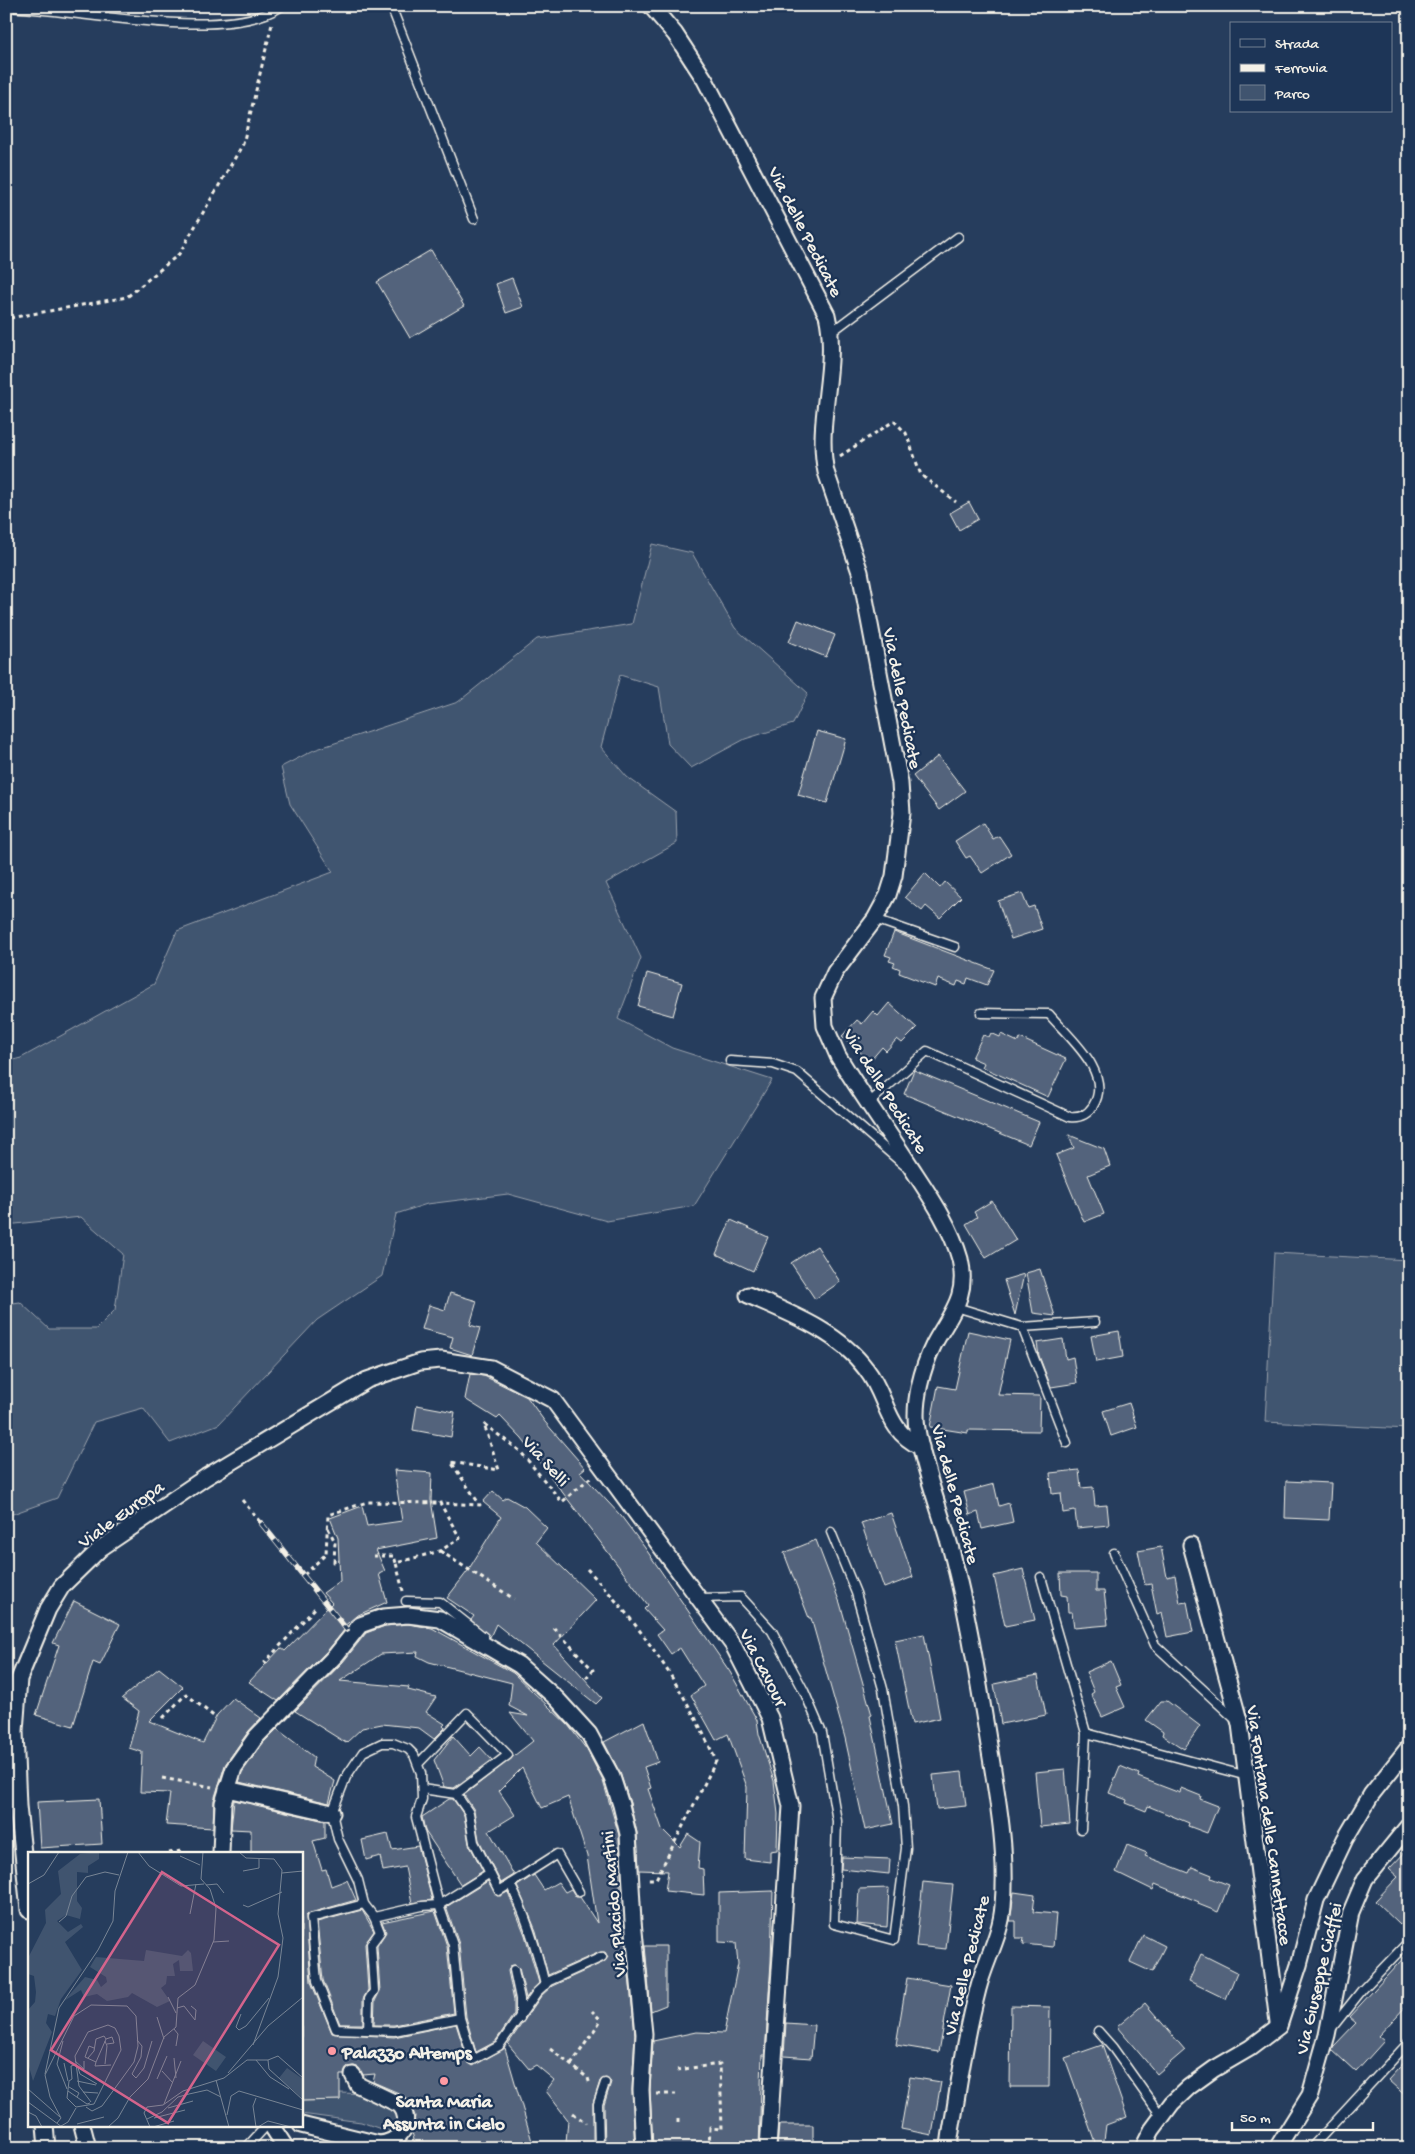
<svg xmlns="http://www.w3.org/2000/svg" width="1415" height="2154" font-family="'Gochi Hand',sans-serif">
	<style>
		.green { fill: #40546f; stroke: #9aa2ac }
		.building { fill: #52647b; stroke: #f4f1e8 }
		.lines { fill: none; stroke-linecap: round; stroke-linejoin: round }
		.lane-casing { stroke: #f4f1e8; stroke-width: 11 }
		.street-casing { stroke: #f4f1e8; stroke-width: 19 }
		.path { stroke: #f4f1e8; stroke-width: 3; stroke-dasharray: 4 4; stroke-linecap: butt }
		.lane { stroke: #1d3557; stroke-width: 8 }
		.street { stroke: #1d3557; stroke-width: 15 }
		.rail-casing { stroke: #f4f1e8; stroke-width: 5.5 }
		.rail { stroke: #1d3557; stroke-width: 4; stroke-dasharray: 11; stroke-linecap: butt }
		.poi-dot { fill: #ff9aa2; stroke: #1d3557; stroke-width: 2 }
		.labels { text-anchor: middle; stroke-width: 4.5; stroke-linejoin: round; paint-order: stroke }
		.street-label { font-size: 19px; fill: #f4f1e8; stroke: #1d3557 }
		.poi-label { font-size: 19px; font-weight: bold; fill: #f4f1e8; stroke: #1d3557; text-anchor: start }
		.inset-road { fill: none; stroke: #788595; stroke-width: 1 }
		.view { fill: #d4648c; fill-opacity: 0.15; stroke: #d4648c; stroke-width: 2.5 }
		.inset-edge { fill: none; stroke: #f4f1e8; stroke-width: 2.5 }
	</style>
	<rect width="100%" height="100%" fill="#263d5d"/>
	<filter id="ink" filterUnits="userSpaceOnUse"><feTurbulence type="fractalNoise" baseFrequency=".02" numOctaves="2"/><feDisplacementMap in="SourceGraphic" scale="10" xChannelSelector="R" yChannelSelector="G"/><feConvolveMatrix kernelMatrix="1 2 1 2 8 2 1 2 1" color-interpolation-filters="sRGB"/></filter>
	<g filter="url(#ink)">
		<g class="green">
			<polygon points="652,544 692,553 735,628 808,693 793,724 745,739 691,768 668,744 659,687 620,675 601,747 627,777 676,812 677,843 606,883 641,958 618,1019 672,1048 772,1080 694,1206 607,1221 508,1194 427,1204 396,1214 382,1276 317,1320 219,1424 170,1443 143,1408 94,1422 57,1498 7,1516 6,1304 20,1302 49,1329 96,1329 115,1310 123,1254 81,1217 6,1225 6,1062 21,1058 154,984 177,931 333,872 290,804 281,767 314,750 458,702 537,639 632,624"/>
			<polygon points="1274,1253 1409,1260 1409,1429 1265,1422"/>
			<polygon points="340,2093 372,2094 401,2115 396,2127 390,2130 381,2129 361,2122 301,2114 301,2101 340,2100"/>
		</g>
		<g class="building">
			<polygon points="431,250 464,306 410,338 377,282"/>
			<polygon points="512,278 523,307 506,313 496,284"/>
			<polygon points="969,502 978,519 959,530 950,513"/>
			<polygon points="798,620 835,635 826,657 789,642"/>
			<polygon points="817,731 846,739 827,803 798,795"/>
			<polygon points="938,756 965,791 939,810 913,776"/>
			<polygon points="983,823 993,839 999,836 1011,854 982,873 970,856 966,858 955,841"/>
			<polygon points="925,873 940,888 945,882 961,897 940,918 926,906 922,911 905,897"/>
			<polygon points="1022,893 1028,908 1034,906 1042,929 1011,939 998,901"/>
			<polygon points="894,932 994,970 987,985 968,978 966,984 958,981 956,986 938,979 935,987 899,973 900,969 893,966 895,963 889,961 891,957 885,955"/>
			<polygon points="647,973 682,983 673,1016 638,1006"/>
			<polygon points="889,1003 917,1028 902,1043 897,1039 886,1051 882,1047 870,1061 842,1036 857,1020 862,1024 873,1011 878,1016"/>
			<polygon points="991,1033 1000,1037 1001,1034 1018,1042 1020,1038 1066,1059 1048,1097 982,1067 984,1063 972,1058 983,1035 989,1037"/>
			<polygon points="914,1070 1039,1122 1029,1145 904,1094"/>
			<polygon points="1069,1135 1104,1149 1110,1166 1088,1175 1104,1214 1084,1222 1056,1155 1074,1148"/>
			<polygon points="992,1201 1016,1240 986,1258 966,1224 977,1217 974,1212"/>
			<polygon points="731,1220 768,1237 753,1271 716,1254"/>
			<polygon points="817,1246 840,1282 815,1299 791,1263"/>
			<polygon points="1040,1269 1055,1316 1033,1313 1026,1273"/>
			<polygon points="1024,1274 1015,1315 1004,1280"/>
			<polygon points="450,1293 477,1301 470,1325 480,1328 472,1355 450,1348 453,1337 422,1329 429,1305 445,1310"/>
			<polygon points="968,1331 1010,1340 998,1395 1040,1396 1039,1431 968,1430 968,1433 930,1427 938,1386 955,1389"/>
			<polygon points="1119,1331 1123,1357 1096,1362 1091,1336"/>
			<polygon points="1063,1339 1066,1359 1073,1357 1077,1383 1051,1387 1039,1356 1037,1343"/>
			<polygon points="470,1374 484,1376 527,1397 545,1422 585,1468 580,1472 621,1516 645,1548 730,1672 757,1720 759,1734 774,1781 778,1814 777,1850 770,1851 770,1862 745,1859 747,1787 728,1734 716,1740 691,1695 704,1686 680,1648 671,1654 657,1634 663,1630 644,1609 648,1605 522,1439 500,1416 497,1419 465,1399"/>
			<polygon points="1129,1403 1137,1427 1111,1436 1103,1411"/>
			<polygon points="417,1405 455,1412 451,1437 413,1430"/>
			<polygon points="394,1470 432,1473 431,1500 437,1538 376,1550 385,1571 379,1574 387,1602 356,1616 342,1628 346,1628 329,1649 278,1701 249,1682 281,1648 285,1651 332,1603 323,1593 340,1581 338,1538 330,1518 362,1506 367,1526 402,1521"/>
			<polygon points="1079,1470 1081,1488 1093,1487 1095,1506 1107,1505 1109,1525 1077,1528 1075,1511 1063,1513 1061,1493 1052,1494 1050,1473"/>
			<polygon points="1286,1481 1331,1483 1329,1520 1285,1518"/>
			<polygon points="994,1484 999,1506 1009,1503 1013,1522 982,1529 978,1512 970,1515 964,1492"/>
			<polygon points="493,1491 503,1500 507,1497 525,1507 547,1528 536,1542 596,1600 554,1645 602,1698 596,1704 496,1624 490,1637 471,1620 474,1616 447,1598 467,1572 501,1517 483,1502"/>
			<polygon points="891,1513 913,1577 884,1588 861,1523"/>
			<polygon points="816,1540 840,1603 872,1715 870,1716 893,1824 865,1830 845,1738 811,1618 809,1618 784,1553"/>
			<polygon points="1161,1547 1167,1577 1175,1575 1180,1603 1187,1602 1193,1632 1167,1637 1162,1612 1157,1614 1151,1584 1145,1585 1138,1551"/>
			<polygon points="1023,1569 1035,1620 1005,1626 994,1576"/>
			<polygon points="1060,1573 1096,1573 1096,1591 1104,1591 1108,1625 1074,1628 1072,1612 1068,1612 1067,1596 1061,1595"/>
			<polygon points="74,1601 120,1624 100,1665 93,1662 73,1726 36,1715 59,1645 53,1643"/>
			<polygon points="408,1624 432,1628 513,1673 568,1725 587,1750 603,1781 619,1835 621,1921 626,1946 635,2034 632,2090 635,2148 605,2148 604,2105 611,2082 606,2078 600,2081 593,2103 593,2148 577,2148 577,2142 566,2142 568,2120 546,2091 554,2080 536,2065 529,2069 508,2044 541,1996 552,1986 604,1962 608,1957 605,1952 600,1952 548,1975 536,1931 517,1886 534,1875 544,1890 558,1882 565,1892 571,1889 576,1897 580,1897 597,1923 587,1856 568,1797 542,1808 522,1768 499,1791 515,1815 489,1831 514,1875 501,1883 479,1840 474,1810 464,1795 533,1741 510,1713 528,1716 509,1706 512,1683 429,1662 417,1656 418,1652 381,1654 340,1681 409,1687 408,1690 436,1697 426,1712 445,1724 443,1726 445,1728 434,1739 419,1728 382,1724 362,1728 346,1743 295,1711 343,1662 366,1633 385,1626"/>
			<polygon points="924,1634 940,1718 912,1724 895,1640"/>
			<polygon points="1111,1661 1121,1685 1116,1687 1125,1707 1102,1717 1091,1694 1094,1692 1086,1672"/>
			<polygon points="159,1668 183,1687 149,1721 203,1743 217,1715 233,1698 261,1718 248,1732 225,1765 214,1800 213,1828 166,1825 170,1793 140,1792 142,1752 129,1748 139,1711 122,1698"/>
			<polygon points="1038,1675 1046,1715 1001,1724 994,1684"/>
			<polygon points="1161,1701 1167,1701 1200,1726 1184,1749 1162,1735 1163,1732 1146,1720"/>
			<polygon points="644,1721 658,1762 644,1767 651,1788 648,1789 662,1829 680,1847 688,1834 700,1842 698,1868 703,1869 704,1895 665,1891 668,1871 639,1870 637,1833 630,1803 620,1773 604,1742"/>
			<polygon points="277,1729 314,1757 312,1767 335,1781 329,1803 239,1782 242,1772 263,1743"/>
			<polygon points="453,1736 471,1756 480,1747 492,1760 454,1788 444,1787 434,1760"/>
			<polygon points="1120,1766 1139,1774 1138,1777 1180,1793 1181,1788 1201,1796 1200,1799 1218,1806 1207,1833 1188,1826 1189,1823 1148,1806 1146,1811 1126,1803 1127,1800 1109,1793"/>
			<polygon points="1065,1769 1070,1824 1040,1827 1035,1772"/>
			<polygon points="962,1772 966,1806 937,1809 933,1775"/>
			<polygon points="99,1799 102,1844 40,1848 37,1802"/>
			<polygon points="449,1799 453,1799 464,1815 469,1844 483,1871 461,1885 425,1831 422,1817"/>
			<polygon points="234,1800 325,1821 325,1838 313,1841 322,1870 326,1869 331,1886 347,1880 356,1900 310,1913 306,1916 311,1982 332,2033 394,2037 456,2024 468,2062 473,2066 505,2048 534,2148 416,2148 412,2132 415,2116 408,2100 401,2094 373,2082 375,2074 363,2075 359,2068 354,2066 348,2067 344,2075 340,2075 340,2100 301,2101 301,1853 251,1853 251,1830 231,1829"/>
			<polygon points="388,1834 392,1850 418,1846 432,1900 412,1903 405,1867 383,1871 380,1856 366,1860 362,1840"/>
			<polygon points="1127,1845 1147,1853 1145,1856 1189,1873 1192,1867 1212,1875 1211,1878 1229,1885 1218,1912 1198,1904 1199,1902 1155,1884 1153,1890 1116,1872"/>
			<polygon points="1409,1848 1409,1916 1400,1925 1375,1901 1398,1877 1389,1869"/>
			<polygon points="842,1857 890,1859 889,1874 841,1869"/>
			<polygon points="488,1881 497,1896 508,1892 525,1935 539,1983 526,1998 519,1968 515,1965 510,1966 508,1971 514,2000 514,2014 495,2042 476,2052 466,2017 459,1944 446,1907"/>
			<polygon points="923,1882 953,1885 946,1949 916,1946"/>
			<polygon points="889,1888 887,1927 857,1924 859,1889"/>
			<polygon points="773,1891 771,1962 765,2055 762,2055 759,2148 653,2148 650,2090 653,2041 696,2032 724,2033 738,1964 736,1943 719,1942 719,1893"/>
			<polygon points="1014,1892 1035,1895 1033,1912 1056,1914 1053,1947 1023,1944 1024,1938 1016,1938 1016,1921 1010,1921"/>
			<polygon points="362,1910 374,1931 365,1944 368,1990 363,1999 363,2024 340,2024 323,1980 317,1922"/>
			<polygon points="435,1911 447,1946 454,2013 394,2025 374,2025 375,2001 380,1991 377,1946 386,1932 382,1922"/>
			<polygon points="1143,1935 1165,1946 1152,1972 1130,1962"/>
			<polygon points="645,1946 666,1946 666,2005 651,2011"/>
			<polygon points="1409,1952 1409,2003 1378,2036 1384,2041 1356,2072 1332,2050 1333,2047 1356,2023 1349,2017"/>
			<polygon points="1201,1954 1237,1972 1226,1999 1189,1981"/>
			<polygon points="907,1978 951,1985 939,2052 896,2045"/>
			<polygon points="1145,2003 1185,2050 1157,2074 1117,2027"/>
			<polygon points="1011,2006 1050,2007 1049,2087 1010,2087"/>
			<polygon points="786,2023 814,2025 811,2058 784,2056"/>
			<polygon points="1102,2045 1127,2117 1106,2125 1103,2148 1097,2148 1065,2058"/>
			<polygon points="1409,2057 1409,2099 1388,2080"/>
			<polygon points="910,2077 941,2082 932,2135 901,2129"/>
			<polygon points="779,2125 813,2125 813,2148 777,2148"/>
		</g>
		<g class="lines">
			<defs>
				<g id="lane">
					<polyline points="391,6 474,219"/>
					<path d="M6 7C77 9 225 44 282 6"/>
					<polyline points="830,333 958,237"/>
					<polyline points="875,919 955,947"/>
					<polyline points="730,1061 773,1064 797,1072 904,1165"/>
					<path d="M869 1103 927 1051 1070 1117C1080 1118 1087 1115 1093 1106 1114 1073 1068 1037 1049 1014L981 1013"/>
					<polyline points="956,1307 1022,1327 1067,1443"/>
					<polyline points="1022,1327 1095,1322"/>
					<polyline points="1114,1553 1155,1645 1236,1720"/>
					<polyline points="1041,1577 1086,1733 1081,1829"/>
					<polyline points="700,1598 741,1597 772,1631 804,1691 822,1733 837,1821 834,1924 894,1940 906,1848 903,1806 883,1689 856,1593 831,1532"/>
					<polyline points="406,1601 440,1602 484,1637"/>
					<polyline points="1086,1733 1247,1776"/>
					<polyline points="418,1764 467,1713 508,1755 456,1794"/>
					<path d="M422 1789 456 1794 469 1813 474 1842 499 1891 510 1884C526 1915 537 1950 545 1985"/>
					<polyline points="510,1884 557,1854 579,1892"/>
					<polyline points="364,1904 311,1918 317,1981 336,2029 394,2031 460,2018"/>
					<polyline points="374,1917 422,1906 439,1905 490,1873"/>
					<polyline points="514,1970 520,1999 520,2018"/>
					<polyline points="1331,2029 1362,1990 1409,1941"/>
					<polyline points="368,2030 369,1999 374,1991 371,1944 380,1932 374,1917 364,1904 358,1880 338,1839 332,1813 346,1777 363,1752 382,1743 393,1743 408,1749 414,1755 421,1773 422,1799 416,1817 439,1905 453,1945 460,2018 473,2060 499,2046 537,1992 549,1981 602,1957"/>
					<polyline points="1098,2031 1113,2048 1162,2117"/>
					<polyline points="246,2148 267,2125"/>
					<polyline points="599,2148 598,2104 605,2083"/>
					<polyline points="1311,2148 1409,2042"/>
				</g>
				<g id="street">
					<path d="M651 6 675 34 705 80 827 315C839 366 815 420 826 472L860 572 900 783 902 813 894 876 888 895 875 919 835 972 823 998 825 1026 838 1056C861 1094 887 1130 911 1167 930 1196 951 1226 960 1259 969 1297 950 1314 934 1344 922 1368 913 1402 917 1429 924 1472 942 1514 953 1557 968 1615 977 1674 987 1733 996 1790 1008 1848 1003 1906 1001 1935 985 1961 978 1989 968 2028 961 2068 955 2108 953 2121 950 2134 949 2148"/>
					<path d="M748 1295C789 1313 838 1331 866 1369 889 1398 884 1430 921 1447"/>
					<polyline points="1191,1545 1240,1724 1278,2022"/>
					<polyline points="227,1789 332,1813"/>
					<polyline points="221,1853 223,1803 234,1768 256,1737 336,1655 360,1625 383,1617 408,1615 440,1619 519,1665 557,1699 589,1734 612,1777 621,1805 628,1834 633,1921 644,2034 641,2090 644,2148"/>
					<polyline points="29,1910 18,1806 15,1731 19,1679 48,1609 62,1586 101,1548 206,1477 367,1380 420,1362 441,1360 491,1368 553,1400 733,1645 770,1718 791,1806 768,2148"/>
					<polyline points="45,2125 47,2148"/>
					<polyline points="82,2125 88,2148"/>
					<polyline points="271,2125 286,2148"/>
					<path d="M301 2125 379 2144C400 2142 414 2123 400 2105L358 2085 353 2075"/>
					<polyline points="1143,2148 1152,2130 1172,2103 1189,2087 1214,2069 1250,2048 1279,2026 1299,1965 1316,1900 1345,1839 1371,1795 1409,1747"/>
					<polyline points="1277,2148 1310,2095 1327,2035 1351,1912 1365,1879 1409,1825"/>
				</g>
			</defs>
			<use href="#lane" class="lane-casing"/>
			<use href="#street" class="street-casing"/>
			<g class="path">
				<polyline points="10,318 127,297 179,254 243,144 272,24"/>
				<polyline points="840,456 894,421 906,433 921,475 956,502"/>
				<polyline points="242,1500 261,1523"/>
				<polyline points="328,1528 335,1542 334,1562 339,1561"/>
				<polyline points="440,1551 514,1599"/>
				<polyline points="373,1556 394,1556 396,1563"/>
				<path d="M587 1569C641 1625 685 1690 716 1761L656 1879H646"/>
				<polyline points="304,1575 326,1554 328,1515 367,1502 440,1503"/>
				<polyline points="403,1591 396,1563 440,1551 460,1538 440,1503 480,1505 451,1462 499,1470 484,1424 520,1451 562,1502 591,1477"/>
				<polyline points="554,1628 593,1670 585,1679"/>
				<polyline points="267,1664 265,1662 317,1606"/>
				<polyline points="163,1718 186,1694 216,1718"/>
				<polyline points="162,1778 212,1787"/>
				<polyline points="169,1853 181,1851"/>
				<polyline points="550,2049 588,2078 590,2085"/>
				<polyline points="571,2065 601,2020 592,2011"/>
				<polyline points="677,2070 720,2064 722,2129 710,2128 709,2148"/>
				<polyline points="657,2094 676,2094"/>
				<polyline points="573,2113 586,2123"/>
				<polyline points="678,2119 678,2127"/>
			</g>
			<use href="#lane" class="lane"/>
			<use href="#street" class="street"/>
			<defs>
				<polyline id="rail" points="261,1523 347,1630"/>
			</defs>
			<use href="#rail" class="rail-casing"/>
			<use href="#rail" class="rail"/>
		</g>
	</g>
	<g class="poi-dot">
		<circle cx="332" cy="2051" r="5"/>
		<circle cx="444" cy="2081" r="5"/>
	</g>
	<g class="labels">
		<g class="street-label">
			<text transform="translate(807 231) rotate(63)" y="7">Via delle Pedicate</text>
			<text transform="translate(904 698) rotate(79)" y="7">Via delle Pedicate</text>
			<text transform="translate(887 1090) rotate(58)" y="7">Via delle Pedicate</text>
			<text transform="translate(547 1460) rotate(48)" y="7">Via Selli</text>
			<text transform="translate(957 1494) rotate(75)" y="7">Via delle Pedicate</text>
			<text transform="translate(120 1513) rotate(-36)" y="7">Viale Europa</text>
			<text transform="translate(765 1667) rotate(63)" y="7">Via Cavour</text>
			<text transform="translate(1271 1825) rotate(82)" y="7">Via Fontana delle Cannettacce</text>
			<text transform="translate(612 1904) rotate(-95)" y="7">Via Placido Martini</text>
			<text transform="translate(965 1965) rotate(-76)" y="7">Via delle Pedicate</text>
			<text transform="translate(1317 1978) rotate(-77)" y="7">Via Giuseppe Ciaffei</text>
		</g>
		<g class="poi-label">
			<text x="342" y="2058">Palazzo Altemps</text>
			<text x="444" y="2107" text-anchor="middle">Santa Maria<tspan x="444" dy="22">Assunta in Cielo</tspan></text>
		</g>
	</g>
	<g transform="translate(28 1852)">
		<rect width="275" height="275" fill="#263d5d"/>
		<path d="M71 0V7L60 14V21L49 20V49L54 56 52 67 38 63 29 69 40 80 53 72 55 75 37 90 54 118 33 147 27 164 20 162 18 171 24 180 5 229 0 211V158L7 150 8 140 6 124 0 122V106L18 71 17 58 33 42 30 19 52 2ZM118 98 154 104 160 98 163 101 165 119H152L151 108 145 112 147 124H139L138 132 133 136 142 149 129 155 104 141 100 145 79 149 69 142 56 145 53 138 36 149 57 125 69 128 73 135 79 130 78 125 62 115 68 105 116 109ZM175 189 198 205 188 219 165 203ZM259 216 275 227V247L251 226Z" fill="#40546f"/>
		<path class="inset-road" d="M110 0 121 14 153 34 176 32M211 0 218 6 246 7M152 4 172 13M215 19 231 16V7M254 21 275 19M0 32 16 23 31 0M178 33 189 32 196 41M215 53 220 55 254 40M162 62 168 32M31 70 38 64 44 44 58 25 77 20 91 23M185 90 201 89M140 145 148 161M149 156 156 154 167 168 168 158 163 154M213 162 208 175 211 178 218 174 241 146M129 165 136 187M146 177 150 182 148 194M78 187 84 185 86 191 79 192M109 188 114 194 113 205 104 222 108 226 116 216 124 189M35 189 29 212 39 237M77 189 79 194 77 212M225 193 250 125 255 86 250 62 254 18 246 7M66 196 61 194 57 205 68 210M60 206 66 199 68 187 76 184 78 187 68 210M146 206 148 226M228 208 242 225 261 237M47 209 56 217V209M68 210 67 214 83 213M36 211 40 229M47 213 43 214 44 227 41 229 39 246 48 255M50 216 52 222 69 232M134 219 145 231M200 221 240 174 275 145M17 222 31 156 70 98 85 69 87 39 100 0M275 226 250 204 240 208 241 217 275 248M129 227 139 204M188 228 201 275M49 229 68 233M41 235 51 241 49 245M0 237 32 265M40 239 59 252 62 251M55 240 70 241M0 250 34 275M63 250 51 234 47 204 60 180 80 173 87 176 91 184 93 198 66 252M136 252 153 209M48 255 66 252M140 256 165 249M0 260 8 264 14 275M199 263 203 244 211 239 275 258M126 266 157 258M119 267 134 260 150 245 161 242 179 238 193 245M29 271 33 266 22 245 17 223 46 164 63 153 99 154 108 164 110 194 106 210 74 254 64 259 58 255M49 272 76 265M33 274 40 270 48 256M80 275 90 266 102 245 120 227 136 185 148 175 150 146 167 133 186 88 188 56 182 37 173 27 175 0M122 275 116 261 119 255 135 253 155 239 196 226 219 208H240M125 275 146 269M228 275 225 254 228 246M230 275 240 269 263 275"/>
		<path class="view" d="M134 20 251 93 140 271 23 198Z"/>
		<rect width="275" height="275" class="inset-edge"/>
	</g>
	<rect width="1415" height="2154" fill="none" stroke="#1d3557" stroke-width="25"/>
	<rect x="12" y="12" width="1390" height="2129" fill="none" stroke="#f4f1e8" stroke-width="2" filter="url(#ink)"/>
	<rect x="1230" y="22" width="162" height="90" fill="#1d3557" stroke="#738091"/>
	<rect x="1240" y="39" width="25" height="8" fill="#1d3557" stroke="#738091"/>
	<text x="1275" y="48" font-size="15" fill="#f4f1e8">Strada</text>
	<rect x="1240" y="64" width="25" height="8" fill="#f4f1e8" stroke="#738091"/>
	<text x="1275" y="72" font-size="15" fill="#f4f1e8">Ferrovia</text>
	<rect x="1240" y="85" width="25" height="15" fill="#40546f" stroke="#738091"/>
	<text x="1275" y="98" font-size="15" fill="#f4f1e8">Parco</text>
	<path d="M1232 2122v8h141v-8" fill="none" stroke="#f4f1e8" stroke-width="2.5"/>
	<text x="1240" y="2122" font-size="15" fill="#f4f1e8" stroke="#1d3557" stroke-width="4" paint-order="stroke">50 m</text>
</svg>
